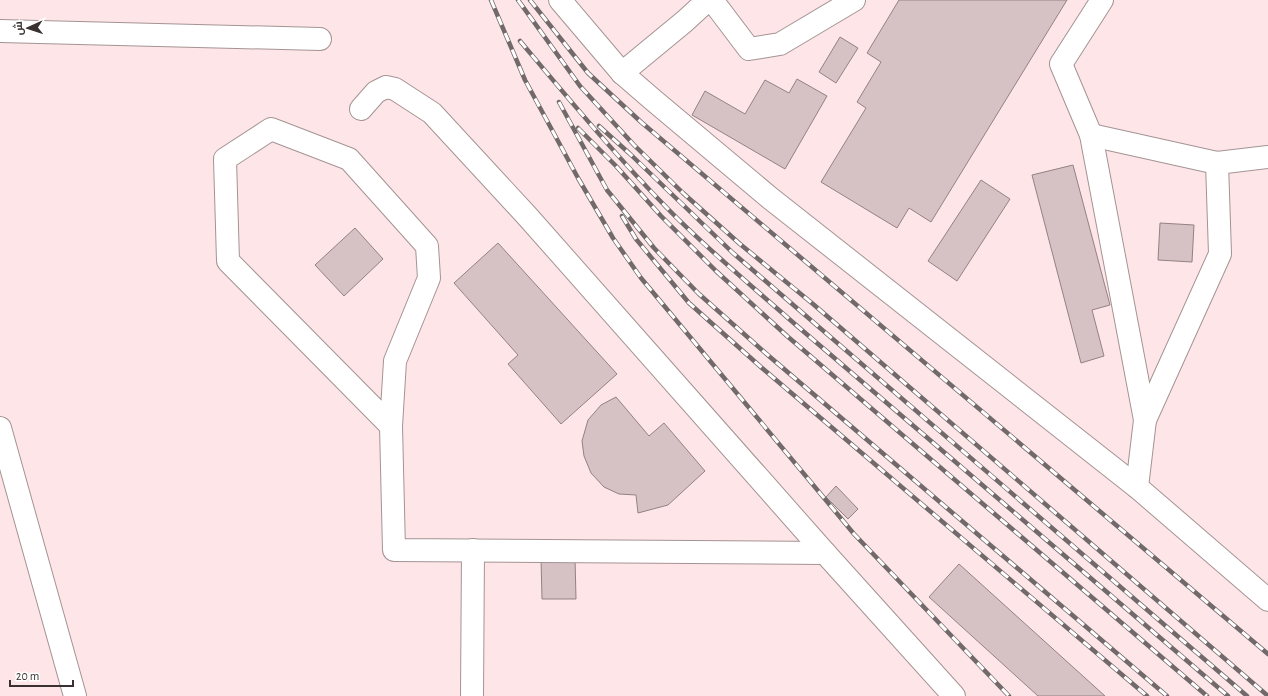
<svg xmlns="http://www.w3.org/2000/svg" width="1268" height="696" font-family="'Alegreya Sans',Cairo,sans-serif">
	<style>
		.built { fill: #fee6e8 }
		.building { fill: #d6c2c4; stroke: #938183 }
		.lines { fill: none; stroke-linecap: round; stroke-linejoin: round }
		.minor-casing { stroke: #a59394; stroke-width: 24 }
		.minor { stroke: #fff; stroke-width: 22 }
		.rail-casing { stroke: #71696a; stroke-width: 4.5 }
		.rail { stroke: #fff; stroke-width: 3; stroke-dasharray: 9; stroke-linecap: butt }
	</style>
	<rect width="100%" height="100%" fill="#fef6f6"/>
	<rect class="built" x="0" y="0" width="1268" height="696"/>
	<g class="building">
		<polygon points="899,0 1067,0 931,222 909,208 897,228 821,182 866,108 857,102 881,62 867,53"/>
		<polygon points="840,37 858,48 836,83 819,72"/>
		<polygon points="797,79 827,96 785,169 692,115 705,91 745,114 765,80 789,93"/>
		<polygon points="1073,165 1110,305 1092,310 1104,356 1081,363 1032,175"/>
		<polygon points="981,180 1010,199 957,281 928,261"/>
		<polygon points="1160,223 1194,225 1192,262 1158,260"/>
		<polygon points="355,228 383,259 344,296 315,265"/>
		<polygon points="498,243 617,374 561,424 508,364 518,355 454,283"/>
		<polygon points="616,397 649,436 664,423 705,471 668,505 638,513 636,495 619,494 604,487 591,473 584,456 582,441 588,420 601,405"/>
		<polygon points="836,486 858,509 848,519 826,497"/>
		<polygon points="541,558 575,558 576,599 542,599"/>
		<polygon points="959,564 1105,696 1038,696 929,597"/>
	</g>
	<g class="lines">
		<defs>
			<g id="minor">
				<polyline points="560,0 622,73 652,99 770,198 1137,487 1268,600"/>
				<polyline points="712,0 749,49 780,44 854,0"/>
				<polyline points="1102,0 1061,64 1091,135 1145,420 1137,487"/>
				<polyline points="0,31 320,39"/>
				<polyline points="622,73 685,21 708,0"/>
				<polyline points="361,109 376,92 386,87 395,89 432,113 528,217 825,553 954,696"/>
				<polyline points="1091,135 1217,163 1268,157"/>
				<polyline points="1145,420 1220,254 1217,163"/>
				<polyline points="391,426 228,261 225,159 271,129 349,159 427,246 429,278 395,361 391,426 394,550 825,553"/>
				<polyline points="0,428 75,696"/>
				<polyline points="472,696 473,550"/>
			</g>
		</defs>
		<use href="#minor" class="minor-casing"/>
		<use href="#minor" class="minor"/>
		<defs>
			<g id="rail">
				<polyline points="491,0 525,80 578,178 613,238 641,278 854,534 1009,696"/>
				<polyline points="518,0 580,86 634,145 683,193 740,244 813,304 1268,696"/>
				<polyline points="530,0 588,73 641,122 1268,654"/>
				<path d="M520 41C568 98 616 156 668 209 708 250 753 287 796 325L1228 696"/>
				<polyline points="559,102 607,190 654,248 699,294 770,357 1167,696"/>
				<polyline points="599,126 629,153 733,253 1247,696"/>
				<polyline points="578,128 616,166 661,216 716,271 787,336 1207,696"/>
				<polyline points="622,216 636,239 689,303 762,368 1147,696"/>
			</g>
		</defs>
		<use href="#rail" class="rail-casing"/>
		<use href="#rail" class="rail"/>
	</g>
	<g transform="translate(28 28) rotate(267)" stroke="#ffffff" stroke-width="3" paint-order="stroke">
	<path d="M0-3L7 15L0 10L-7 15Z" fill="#383031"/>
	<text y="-6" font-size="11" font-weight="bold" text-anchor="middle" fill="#383031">ش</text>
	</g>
	<path d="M10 680v6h63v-6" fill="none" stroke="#383031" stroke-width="2"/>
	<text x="16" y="680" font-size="12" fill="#383031" stroke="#ffffff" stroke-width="3" paint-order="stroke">20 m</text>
</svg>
